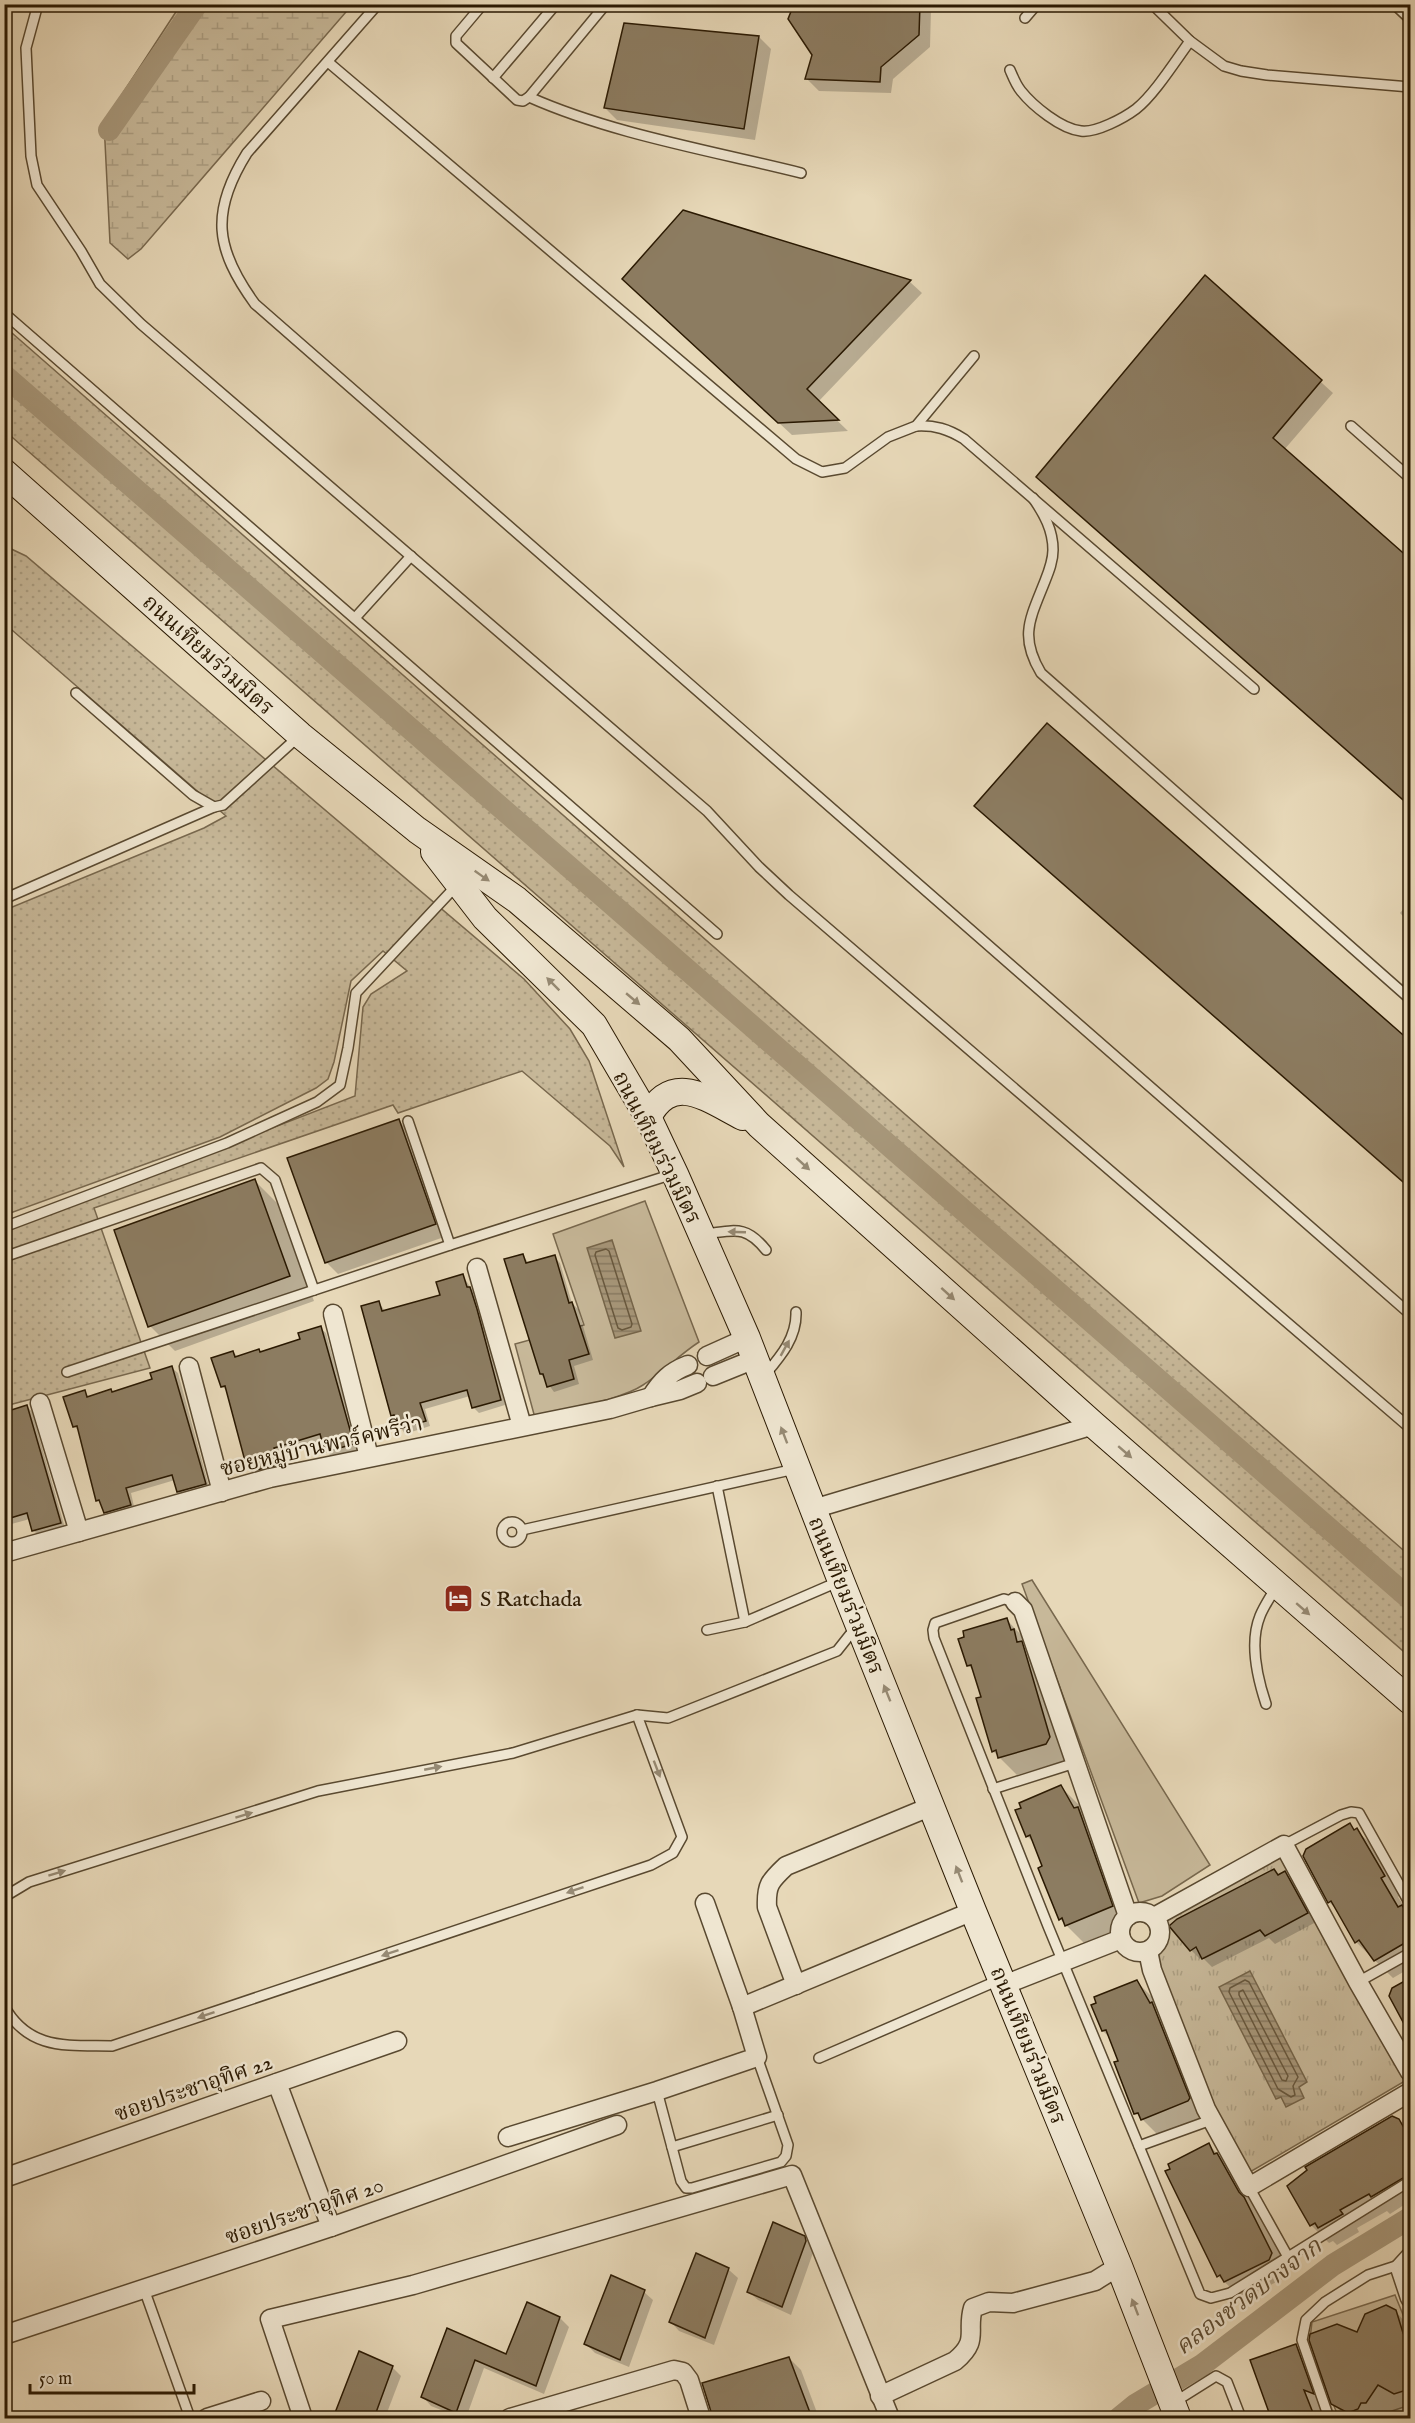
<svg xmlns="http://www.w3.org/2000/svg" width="1415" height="2423" font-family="'IM FELL English','Noto Serif Thai',serif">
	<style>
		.grass { fill: url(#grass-dots); stroke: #78684e; stroke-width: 1.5 }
		.wetland { fill: url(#wetland-marsh); stroke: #78684e; stroke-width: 1.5 }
		.park { fill: url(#park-tufts); stroke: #78684e; stroke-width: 1.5 }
		.garden { fill: #c7b899; stroke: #78684e; stroke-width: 1.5 }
		.water { fill: url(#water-rules); stroke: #75654a; stroke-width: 1.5 }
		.shadow { fill: #0003 }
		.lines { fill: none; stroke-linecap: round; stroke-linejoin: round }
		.shore { stroke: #68583e; stroke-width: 1.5 }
		.canal { stroke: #a7977a; stroke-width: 22 }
		.building { fill: #8c7c61; stroke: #2a1902; stroke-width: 1.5 }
		.lane-casing { stroke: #594930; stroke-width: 12 }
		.street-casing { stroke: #594930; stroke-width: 21 }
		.secondary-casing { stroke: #2a1902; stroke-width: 28 }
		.lane { stroke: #efe6d1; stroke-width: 9 }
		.street { stroke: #efe6d1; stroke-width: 18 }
		.secondary { stroke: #efe6d1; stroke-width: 26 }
		.oneway { fill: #968a74 }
		.labels { text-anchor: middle; stroke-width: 5; stroke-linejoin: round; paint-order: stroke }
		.street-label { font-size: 22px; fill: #2a1902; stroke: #efe6d1 }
		.poi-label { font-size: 22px; fill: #2a1902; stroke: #efe6d1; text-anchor: start }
		.water-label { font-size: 24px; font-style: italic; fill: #5c4b32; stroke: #efe6d1 }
	</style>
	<defs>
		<pattern id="grass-dots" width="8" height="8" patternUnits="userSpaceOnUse" patternTransform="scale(1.5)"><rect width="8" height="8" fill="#c7b899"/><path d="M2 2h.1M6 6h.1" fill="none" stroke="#ab9e82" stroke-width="1.8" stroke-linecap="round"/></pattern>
		<pattern id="wetland-marsh" width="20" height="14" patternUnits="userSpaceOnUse" patternTransform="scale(1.5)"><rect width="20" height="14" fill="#c7b899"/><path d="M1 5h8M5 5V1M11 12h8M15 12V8" fill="none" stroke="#ab9e82"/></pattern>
		<pattern id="park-tufts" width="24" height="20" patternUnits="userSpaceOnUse" patternTransform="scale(1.5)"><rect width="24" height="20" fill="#c7b899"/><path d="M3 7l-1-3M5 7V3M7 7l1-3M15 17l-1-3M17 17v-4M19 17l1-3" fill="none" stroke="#ab9e82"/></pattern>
		<pattern id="water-rules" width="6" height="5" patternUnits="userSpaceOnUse" patternTransform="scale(1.5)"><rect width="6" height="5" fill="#a7977a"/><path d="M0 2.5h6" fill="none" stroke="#887a62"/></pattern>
	</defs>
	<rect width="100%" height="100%" fill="#e7d8b8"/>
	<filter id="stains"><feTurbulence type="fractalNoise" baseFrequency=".00333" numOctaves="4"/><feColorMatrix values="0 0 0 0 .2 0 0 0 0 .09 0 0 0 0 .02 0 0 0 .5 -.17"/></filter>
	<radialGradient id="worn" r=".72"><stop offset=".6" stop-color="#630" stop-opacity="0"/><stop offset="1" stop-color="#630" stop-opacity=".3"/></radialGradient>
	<g class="grass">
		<polygon points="4,326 1410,1556 1410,1657 5,431"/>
		<polygon points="5,546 26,556 524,979 570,1029 589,1061 624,1167 610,1146 522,1071 398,1113 393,1105 94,1208 150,1368 5,1406 5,1231 355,1096 363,1007 371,994 407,971 383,951 351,981 334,1062 328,1079 316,1088 220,1137 5,1215 5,910 204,828 226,816 5,624"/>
	</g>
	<polygon class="wetland" points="181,4 352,5 141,249 128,259 110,243 104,122"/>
	<polygon class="park" points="1277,1856 1285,1860 1405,2081 1250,2172 1220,2119 1155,1960 1166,1941 1164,1918"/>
	<g class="garden">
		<path d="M645 1201 699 1342C679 1355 663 1372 643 1385 621 1400 563 1410 535 1418L515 1344 584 1325 553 1234Z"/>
		<polygon points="1032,1580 1210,1865 1162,1896 1139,1903 1022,1584"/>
		<polygon points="1395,2295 1410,2332 1410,2405 1371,2418 1339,2418 1309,2347 1312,2322"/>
	</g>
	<g class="water">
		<polygon points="612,1240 641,1331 615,1338 587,1248"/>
		<polygon points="1250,1971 1307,2082 1299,2087 1304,2098 1286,2107 1281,2097 1276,2099 1219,1987"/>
	</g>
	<g class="shadow">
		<polygon points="796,4 929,4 931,9 930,47 893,79 891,93 819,91 807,79 813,54"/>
		<polygon points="625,25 759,37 771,49 755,140 617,120 605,108"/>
		<polygon points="683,211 910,282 922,293 818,402 848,431 792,435 636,291"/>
		<polygon points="1205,277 1333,393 1284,450 1410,561 1410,805 1049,488"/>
		<polygon points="1047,725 1410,1043 1410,1186 978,808"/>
		<polygon points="1410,901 1410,924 1400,913"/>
		<polygon points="398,1120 410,1132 447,1236 338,1274 326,1262"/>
		<polygon points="255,1181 280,1206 314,1301 175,1351 150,1326"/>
		<polygon points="523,1255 529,1264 554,1257 560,1263 572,1303 578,1309 593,1360 574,1366 579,1384 554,1392 541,1374"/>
		<polygon points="463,1276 475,1294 505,1405 479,1413 473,1407 470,1396 425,1409 430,1426 405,1434 393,1416 363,1307 379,1303 385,1311 441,1296"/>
		<polygon points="320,1328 326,1333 359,1450 332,1457 327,1452 324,1440 279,1453 284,1470 259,1476 246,1460 228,1392 222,1386 233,1352 238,1357 259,1351 262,1353 302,1340"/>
		<polygon points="172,1368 178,1373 210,1490 184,1497 178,1492 175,1480 131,1493 135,1511 111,1518 98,1500 80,1432 74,1426 85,1392 90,1398 113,1393 154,1380"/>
		<polygon points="27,1406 32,1412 65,1528 39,1536 33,1530 30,1519 4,1526 4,1420"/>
		<polygon points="1007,1620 1024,1638 1068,1756 1064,1761 1017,1775 993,1751 983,1698 975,1672 968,1665"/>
		<polygon points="1061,1787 1079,1805 1085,1815 1129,1924 1084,1943 1060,1919 1044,1867 1035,1844 1027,1836"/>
		<polygon points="1350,1825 1375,1847 1402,1894 1398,1897 1410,1915 1410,1968 1393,1978 1356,1942 1337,1910 1329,1902"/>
		<polygon points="1274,1871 1279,1876 1285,1873 1294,1882 1316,1922 1275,1944 1269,1938 1212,1967 1202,1957 1200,1959 1191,1950"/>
		<polygon points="1410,1980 1410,2032 1391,1996 1393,1989"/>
		<polygon points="1137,1982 1155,2000 1206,2119 1160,2137 1136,2113 1120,2061 1111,2039 1103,2031"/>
		<polygon points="1398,2120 1410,2133 1410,2201 1390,2214 1387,2211 1357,2228 1359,2232 1337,2245 1333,2241 1329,2243 1311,2225"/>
		<polygon points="1209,2145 1235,2172 1256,2211 1262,2217 1289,2272 1286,2277 1243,2299 1218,2276"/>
		<polygon points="804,2237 814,2250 791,2315 758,2300 749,2292"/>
		<polygon points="696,2255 729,2270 738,2278 714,2345 679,2331 671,2322"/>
		<polygon points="644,2292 653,2300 629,2367 595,2353 586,2344"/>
		<polygon points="527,2304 560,2318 569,2327 544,2394 484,2368 466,2418 461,2418 431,2406 423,2397 448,2330 507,2356"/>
		<polygon points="1395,2311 1410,2327 1410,2418 1348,2418 1330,2401 1336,2416 1326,2411 1329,2418 1273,2418 1252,2361 1296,2346 1322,2372 1358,2334"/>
		<polygon points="359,2353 392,2367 401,2376 385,2418 334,2418"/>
		<polygon points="789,2358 801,2370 819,2418 715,2418 704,2384"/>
	</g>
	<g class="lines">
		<g class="shore">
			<polygon points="606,1249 609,1251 632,1324 631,1327 622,1330 618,1328 595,1255 596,1252"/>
			<polygon points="1245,1980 1249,1982 1298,2077 1293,2086 1295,2095 1291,2097 1278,2089 1229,1992 1230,1988"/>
			<polygon points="1243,1990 1288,2076 1286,2081 1282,2080 1239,1995 1239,1992"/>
		</g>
		<g class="canal">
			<polyline points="109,130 197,4"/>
			<polyline points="4,375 1410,1599"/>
			<polyline points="1119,2418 1135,2405 1202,2365 1333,2265 1410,2218"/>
		</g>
	</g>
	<g class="building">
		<polygon points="794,4 920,4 919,35 881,67 880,82 805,79 812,55 788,19"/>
		<polygon points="624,23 759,36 744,129 604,108"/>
		<polygon points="683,210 911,280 807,389 839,420 778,423 622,279"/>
		<polygon points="1205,275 1322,380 1273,438 1410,559 1410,806 1036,477"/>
		<polygon points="1047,723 1410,1041 1410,1188 974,806"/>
		<polygon points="399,1119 436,1224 325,1263 287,1158"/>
		<polygon points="255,1179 290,1276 148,1327 114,1230"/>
		<polygon points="523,1254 526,1263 555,1255 569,1303 572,1302 589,1354 569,1360 574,1379 547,1387 543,1374 540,1374 504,1259"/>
		<polygon points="463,1274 467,1287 470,1287 477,1309 501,1400 472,1408 467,1390 420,1403 426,1421 398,1429 394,1415 391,1416 361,1306 379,1301 382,1311 440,1295 436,1282"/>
		<polygon points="321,1326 354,1444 325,1452 320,1434 274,1448 279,1465 252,1471 248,1460 245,1461 225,1386 221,1387 211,1358 233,1351 235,1357 259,1349 260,1352 300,1339 298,1333"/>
		<polygon points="172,1366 206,1484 177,1492 172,1475 126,1488 131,1505 104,1513 99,1500 96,1501 77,1426 73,1427 63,1397 85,1390 87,1397 111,1389 112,1392 152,1379 150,1373"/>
		<polygon points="27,1405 61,1523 32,1531 27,1513 4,1520 4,1427 9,1425 5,1412"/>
		<polygon points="1007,1618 1011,1630 1014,1629 1017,1642 1022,1641 1050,1737 1046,1744 998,1758 996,1750 992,1752 976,1698 981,1697 971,1665 967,1666 958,1639 964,1637 963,1631"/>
		<polygon points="1061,1785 1074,1808 1078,1807 1113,1906 1065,1926 1062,1918 1059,1920 1038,1868 1042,1866 1030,1835 1026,1837 1015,1810 1021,1808 1019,1803"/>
		<polygon points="1350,1823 1354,1830 1357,1828 1385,1876 1381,1878 1398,1907 1402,1905 1410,1919 1410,1940 1374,1961 1359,1940 1355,1943 1331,1901 1328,1903 1303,1856 1306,1849"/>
		<polygon points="1274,1869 1278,1875 1285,1871 1308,1913 1265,1936 1260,1930 1202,1959 1196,1947 1190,1951 1169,1926 1177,1919"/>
		<polygon points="1410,1978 1410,2035 1389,1996 1392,1988"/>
		<polygon points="1137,1980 1150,2003 1152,2002 1190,2098 1188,2101 1141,2120 1138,2113 1134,2114 1114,2062 1118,2061 1106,2030 1102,2031 1091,2005 1096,2003 1094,1997"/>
		<polygon points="1392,2116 1399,2119 1410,2139 1410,2174 1371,2197 1369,2194 1340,2210 1343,2214 1318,2228 1315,2223 1310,2226 1287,2186 1307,2170 1305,2167"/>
		<polygon points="1209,2143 1214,2154 1217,2153 1239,2192 1244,2197 1272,2253 1269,2260 1224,2282 1220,2275 1217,2277 1165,2171 1170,2169 1168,2164"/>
		<polygon points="773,2222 805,2236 806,2241 782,2307 747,2292"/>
		<polygon points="696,2253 729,2268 705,2338 669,2322"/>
		<polygon points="611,2275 645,2290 620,2360 584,2344"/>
		<polygon points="527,2302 560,2317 536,2386 475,2360 456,2413 421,2397 447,2328 506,2354"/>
		<polygon points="1386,2305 1396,2310 1403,2333 1410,2347 1410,2389 1394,2394 1378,2385 1366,2403 1361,2403 1358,2409 1348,2413 1331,2404 1309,2340 1310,2334 1337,2324 1357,2332 1365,2314"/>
		<polygon points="1296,2344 1314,2394 1304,2390 1315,2418 1271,2418 1250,2360"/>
		<polygon points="359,2351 393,2366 374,2418 333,2418"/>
		<polygon points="789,2357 812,2418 713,2418 702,2383"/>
	</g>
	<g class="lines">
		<defs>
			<g id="lane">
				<polyline points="38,4 26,48 31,156 37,185 81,251 100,284 141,324 707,811 759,867 789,895 1410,1428"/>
				<path d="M378 4 247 153C210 212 215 249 255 304L1410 1314"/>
				<polyline points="483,4 456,36 456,43 517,100 523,101 529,97 606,4"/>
				<polyline points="1152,4 1190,41 1224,66 1241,71 1267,75 1410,87"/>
				<polyline points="1394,4 1410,19"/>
				<polyline points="1025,18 1037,4"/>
				<polyline points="328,62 796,459 822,472 845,468 888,437 916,426 974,356"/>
				<path d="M1010 70C1013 77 1016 85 1021 91 1033 106 1061 129 1081 131 1096 133 1124 118 1136 109 1154 95 1176 60 1190 41"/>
				<polyline points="493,78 556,4"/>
				<path d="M529 97C612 134 713 151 801 173"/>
				<polyline points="4,313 717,934"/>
				<path d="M916 426C935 425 948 429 964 439L1254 689"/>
				<polyline points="1351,426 1410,478"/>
				<path d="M1033 498C1044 514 1053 530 1053 550 1053 561 1049 571 1045 581 1030 619 1019 636 1041 673L1410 999"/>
				<polyline points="355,618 411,556"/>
				<polyline points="76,693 193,795 214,807 223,805 298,737"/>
				<polyline points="4,899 214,807"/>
				<polyline points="408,1121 450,1245"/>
				<polyline points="4,1227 227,1143 317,1102 340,1085 348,1048 356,993 457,885"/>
				<path d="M704 1234C734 1231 745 1224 766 1250"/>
				<polyline points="4,1257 261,1168 275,1180 314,1290"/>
				<polyline points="67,1372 450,1245 673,1174"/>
				<path d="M764 1376C780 1357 797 1338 796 1312"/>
				<polyline points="717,1486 745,1622"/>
				<circle cx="512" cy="1532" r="10"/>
				<polyline points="522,1530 795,1469"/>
				<polyline points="1015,1602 1004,1599 935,1623 933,1630 934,1638 1048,1926 1200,2294 1211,2298 1230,2293 1288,2257"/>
				<polyline points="707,1630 745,1622 840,1581"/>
				<path d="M1266 1704C1257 1677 1249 1643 1260 1616 1264 1606 1271 1596 1276 1587"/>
				<polyline points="993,1789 1075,1763"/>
				<polyline points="1284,1845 1341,1815 1351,1812 1359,1813 1410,1904"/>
				<polyline points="4,1897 29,1882 318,1791 513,1753 637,1715 668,1718 837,1651 856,1627"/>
				<polyline points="1358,1982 1410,1953"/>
				<path d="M4 2006C29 2051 68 2045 112 2046L651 1865 673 1853 682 1837 637 1715"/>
				<polyline points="819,2058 999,1980"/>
				<polyline points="657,2091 681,2181 686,2188 692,2188 781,2162 786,2156 788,2145 757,2057"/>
				<polyline points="1139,2146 1211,2120"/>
				<polyline points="672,2147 778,2115"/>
				<polyline points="1249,2187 1288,2257 1410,2181"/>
				<polyline points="144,2289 190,2418"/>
				<polyline points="1173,2403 1216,2376 1227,2382 1241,2418"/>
				<polyline points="1329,2418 1302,2340 1306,2320 1325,2302 1368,2275 1402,2264"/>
				<polyline points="1408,2418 1410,2418"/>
			</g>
			<g id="street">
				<polyline points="477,1268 522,1426"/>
				<polyline points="333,1314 369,1457"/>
				<polyline points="707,1356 747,1338"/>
				<path d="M688 1365C670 1372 661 1381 651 1397L680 1390 697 1383"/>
				<polyline points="189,1367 222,1492"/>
				<polyline points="713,1376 755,1359"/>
				<polyline points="40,1403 79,1532"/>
				<polyline points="813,1509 1094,1425"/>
				<polyline points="4,1553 270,1478 610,1409 651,1397"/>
				<polyline points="1015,1602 1023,1610 1128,1916"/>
				<circle cx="1140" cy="1932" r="20"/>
				<polyline points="1154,1917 1284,1845 1358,1982 1410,2072"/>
				<polyline points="1148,1951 1152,1970 1206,2109 1249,2187 1410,2092"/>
				<path d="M796 1985 767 1907C766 1885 770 1881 786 1866L932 1806"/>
				<polyline points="1004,1985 1121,1939"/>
				<polyline points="742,2007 973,1911"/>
				<polyline points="277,2083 331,2227"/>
				<polyline points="508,2137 657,2091 757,2057 742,2007 705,1903"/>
				<polyline points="4,2178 397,2041"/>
				<polyline points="1410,2257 1400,2268 1410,2298"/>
				<polyline points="4,2335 331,2227 617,2125"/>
				<path d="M880 2396 955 2361C980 2340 966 2332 973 2308L989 2302 1013 2303 1095 2281 1119 2266"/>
				<polyline points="207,2418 261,2401"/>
				<polyline points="303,2418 270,2319 413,2285 792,2175 890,2418"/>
				<polyline points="510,2418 674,2370 683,2372 689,2380 701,2418"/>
			</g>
			<g id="secondary">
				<polyline points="4,472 300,735 417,830 517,900 679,1039 759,1125 1094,1425 1410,1701"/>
				<polyline points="434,852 485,918 594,1025 648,1117 675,1174 747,1338 841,1581 973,1911 1119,2266 1178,2418"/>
				<path d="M648 1117C673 1070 709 1100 743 1117"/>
			</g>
		</defs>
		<use href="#lane" class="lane-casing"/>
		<use href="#street" class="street-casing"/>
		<use href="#secondary" class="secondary-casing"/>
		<use href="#lane" class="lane"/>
		<use href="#street" class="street"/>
		<use href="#secondary" class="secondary"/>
	</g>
	<defs><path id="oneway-solid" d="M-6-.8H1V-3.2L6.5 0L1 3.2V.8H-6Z" transform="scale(1.5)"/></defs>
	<g class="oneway">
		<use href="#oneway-solid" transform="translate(482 876) rotate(35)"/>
		<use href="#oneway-solid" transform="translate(553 984) rotate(-135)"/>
		<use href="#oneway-solid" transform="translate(633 999) rotate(40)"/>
		<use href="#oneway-solid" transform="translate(803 1164) rotate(42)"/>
		<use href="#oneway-solid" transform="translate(737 1232) rotate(-178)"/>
		<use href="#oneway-solid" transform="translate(948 1294) rotate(42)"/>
		<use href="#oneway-solid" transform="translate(785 1348) rotate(-61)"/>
		<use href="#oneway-solid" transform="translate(784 1435) rotate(-111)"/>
		<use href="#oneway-solid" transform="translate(1125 1452) rotate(41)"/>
		<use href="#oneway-solid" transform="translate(1303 1609) rotate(41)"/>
		<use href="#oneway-solid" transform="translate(887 1693) rotate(-112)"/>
		<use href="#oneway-solid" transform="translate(433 1768) rotate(-11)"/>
		<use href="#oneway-solid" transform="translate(657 1769) rotate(69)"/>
		<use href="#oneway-solid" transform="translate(244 1815) rotate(-17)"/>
		<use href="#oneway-solid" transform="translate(57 1873) rotate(-17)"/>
		<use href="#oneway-solid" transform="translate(959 1874) rotate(-111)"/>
		<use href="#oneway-solid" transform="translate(575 1890) rotate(161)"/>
		<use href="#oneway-solid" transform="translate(390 1953) rotate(161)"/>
		<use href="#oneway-solid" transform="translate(206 2015) rotate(161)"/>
		<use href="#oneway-solid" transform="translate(1135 2307) rotate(-111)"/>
	</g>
	<defs>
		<symbol id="hotel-square" viewBox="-11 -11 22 22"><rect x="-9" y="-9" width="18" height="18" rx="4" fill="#8f2418" stroke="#efe6d1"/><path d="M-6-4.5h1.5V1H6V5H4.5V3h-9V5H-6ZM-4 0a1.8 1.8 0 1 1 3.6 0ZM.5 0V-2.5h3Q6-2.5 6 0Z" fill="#fff"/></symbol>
	</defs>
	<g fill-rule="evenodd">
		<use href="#hotel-square" x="442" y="1582" width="33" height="33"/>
	</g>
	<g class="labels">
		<g class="street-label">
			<text transform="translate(209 654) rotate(42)" y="8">ถนนเทียมร่วมมิตร</text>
			<text transform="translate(658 1147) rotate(63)" y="8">ถนนเทียมร่วมมิตร</text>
			<text transform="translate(321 1445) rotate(-13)" y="8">ซอยหมู่บ้านพาร์คพรีว่า</text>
			<text transform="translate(847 1595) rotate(68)" y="8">ถนนเทียมร่วมมิตร</text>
			<text transform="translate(1029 2045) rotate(68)" y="8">ถนนเทียมร่วมมิตร</text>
			<text transform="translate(193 2087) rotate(-19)" y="8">ซอยประชาอุทิศ 22</text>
			<text transform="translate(304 2210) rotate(-19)" y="8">ซอยประชาอุทิศ 20</text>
		</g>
		<g class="poi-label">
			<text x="480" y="1606">S Ratchada</text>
		</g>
		<g class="water-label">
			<text transform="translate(1248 2296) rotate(-37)" y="8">คลองชวดบางจาก</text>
		</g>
	</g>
	<rect width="1415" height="2423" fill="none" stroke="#e7d8b8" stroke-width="24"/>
	<rect x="6" y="6" width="1403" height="2411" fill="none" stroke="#2a1902" stroke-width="3"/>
	<rect x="12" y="12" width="1391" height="2399" fill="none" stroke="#2a1902" stroke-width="1.5"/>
	<path d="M30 2384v9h164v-9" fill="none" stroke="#2a1902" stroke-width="3"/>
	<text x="39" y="2384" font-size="18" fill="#2a1902" stroke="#efe6d1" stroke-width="4.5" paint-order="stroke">50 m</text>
	<rect width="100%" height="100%" filter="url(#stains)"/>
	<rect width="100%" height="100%" fill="url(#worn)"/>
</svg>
